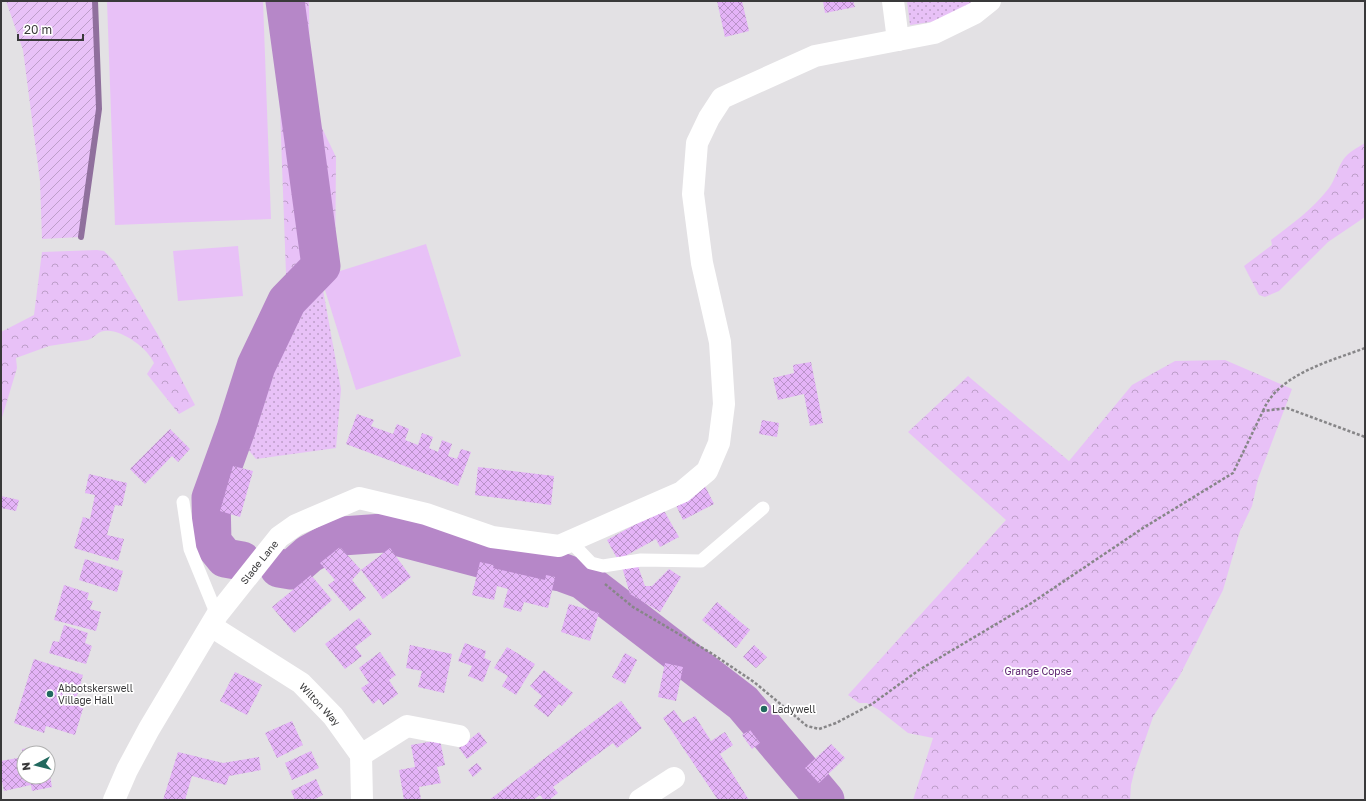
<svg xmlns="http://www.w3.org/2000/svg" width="1366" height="801" font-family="'Golos Text',sans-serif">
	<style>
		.grass { fill: url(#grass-dots) }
		.forest { fill: url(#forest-crowns) }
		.garden { fill: url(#garden-furrows) }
		.pitch { fill: #e8c1f7 }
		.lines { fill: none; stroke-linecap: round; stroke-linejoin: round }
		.stream { stroke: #90709d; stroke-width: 6 }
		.river { stroke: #b687c8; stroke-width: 39 }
		.building { fill: url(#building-cross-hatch) }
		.path { stroke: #878688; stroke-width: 2.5; stroke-dasharray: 3 2; stroke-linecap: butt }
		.service { stroke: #fff; stroke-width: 13 }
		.minor { stroke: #fff; stroke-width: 22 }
		.poi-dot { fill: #22695f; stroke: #fff; stroke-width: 1.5 }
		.labels { text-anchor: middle; stroke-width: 3.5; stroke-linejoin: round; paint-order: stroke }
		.street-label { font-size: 10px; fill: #39393a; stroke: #fff }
		.park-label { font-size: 10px; fill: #5c2270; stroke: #fff }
		.poi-label { font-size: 10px; fill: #39393a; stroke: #fff; text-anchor: start }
	</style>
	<defs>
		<pattern id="grass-dots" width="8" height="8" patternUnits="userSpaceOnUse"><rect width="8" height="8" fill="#e8c1f7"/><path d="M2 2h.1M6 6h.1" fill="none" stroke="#bd9ec9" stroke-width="1.8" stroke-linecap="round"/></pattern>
		<pattern id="forest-crowns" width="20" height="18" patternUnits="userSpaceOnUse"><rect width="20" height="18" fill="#e8c1f7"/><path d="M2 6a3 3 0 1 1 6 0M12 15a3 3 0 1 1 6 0" fill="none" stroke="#bd9ec9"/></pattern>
		<pattern id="garden-furrows" width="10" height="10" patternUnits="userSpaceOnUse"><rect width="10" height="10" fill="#e8c1f7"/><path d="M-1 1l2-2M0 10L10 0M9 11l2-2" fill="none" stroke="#bd9ec9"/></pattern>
		<pattern id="building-cross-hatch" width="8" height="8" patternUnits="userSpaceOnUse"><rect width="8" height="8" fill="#e4b3f7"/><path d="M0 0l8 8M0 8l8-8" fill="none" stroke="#ba93c9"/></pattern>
	</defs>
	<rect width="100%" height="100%" fill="#e3e1e4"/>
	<g class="grass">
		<polygon points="907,1 975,1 943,20 910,25"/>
		<polygon points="323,290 341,389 336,448 256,459 241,441 236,429 256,366 287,301"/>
	</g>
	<g class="forest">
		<polygon points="276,1 309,1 310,103 336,157 335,272 323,290 287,301"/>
		<path d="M1365 143V217L1328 242 1279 291 1265 297 1259 295 1244 266 1272 245 1271 240C1292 224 1313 209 1329 188 1335 180 1337 169 1343 160 1348 152 1357 148 1365 143Z"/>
		<path d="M97 250 104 251 114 261 158 335 195 405 179 414 147 374 154 363C148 348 120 328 104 331 97 332 94 338 88 340L49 346 16 358 17 368 1 421V332L34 315 42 252Z"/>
		<polygon points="1225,360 1292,389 1258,479 1252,506 1240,531 1223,590 1180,675 1153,717 1135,769 1131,785 1130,800 913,800 933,738 908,733 879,710 867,703 859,703 848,695 1006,520 908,432 968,376 1069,461 1132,385 1175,361"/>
	</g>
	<polygon class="garden" points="6,1 95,1 99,109 81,237 42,239 40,181 23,50"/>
	<g class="pitch">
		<polygon points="107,1 263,1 271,219 115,225"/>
		<polygon points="426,244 461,356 356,390 321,277"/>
		<polygon points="238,246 243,296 178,301 173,251"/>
	</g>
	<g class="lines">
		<polyline class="stream" points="81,237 99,109 95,1"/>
		<g class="river">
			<polyline points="242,561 225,558 212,542 211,498 236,429 256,366 287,301 321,266 285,1"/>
			<polyline points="279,568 291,570 309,554 342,536 384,533 483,559 561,572 583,580 743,703 825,800"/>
		</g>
	</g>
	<g class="building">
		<polygon points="717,1 742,1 749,31 725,37"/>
		<polygon points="823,1 853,1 855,7 825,13"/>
		<polygon points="811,362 823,423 810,426 804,394 778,400 773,378 794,373 793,365"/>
		<polygon points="357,414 374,420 371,426 393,434 397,424 409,429 405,440 418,445 422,433 433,437 429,448 438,452 442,440 452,444 448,456 457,459 461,449 471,452 458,486 346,444"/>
		<polygon points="762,420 779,423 777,437 759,434"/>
		<polygon points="170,429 190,449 178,462 172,456 145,484 130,469"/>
		<polygon points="233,466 253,471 240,517 220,511"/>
		<polygon points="478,467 554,476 551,505 475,495"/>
		<polygon points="89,474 127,483 122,506 115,505 107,535 124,539 118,561 74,548 83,517 90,519 95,495 85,493"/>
		<polygon points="705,486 714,504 683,520 674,501"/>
		<polygon points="1,496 19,500 16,511 1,508"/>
		<polygon points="663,509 679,537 660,547 656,539 618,560 607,540"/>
		<polygon points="340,547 361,570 352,580 366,598 350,611 328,585 335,580 320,563"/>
		<polygon points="390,548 411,577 383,599 361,570"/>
		<polygon points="85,559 123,571 117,592 79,580"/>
		<polygon points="480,562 494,565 493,568 545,580 546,575 555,577 548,608 524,602 521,612 503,607 508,589 497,586 494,600 472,595"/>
		<polygon points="637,563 645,586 652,586 669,569 681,577 660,612 630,594 622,567"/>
		<polygon points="311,575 332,600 294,633 272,607"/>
		<polygon points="64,585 89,593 87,600 93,601 90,609 101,612 96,631 54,620"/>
		<polygon points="717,602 750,630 736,648 702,620"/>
		<polygon points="569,604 599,613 590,641 561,632"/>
		<polygon points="359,618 372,634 355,647 362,656 345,669 325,644"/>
		<polygon points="64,625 88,633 85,643 92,646 86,664 49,653 53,641 59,642"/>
		<polygon points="465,643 486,651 484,658 491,661 483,682 468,676 472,666 458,661"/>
		<polygon points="410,645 452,654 444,693 418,687 422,671 406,668"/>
		<polygon points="754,645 767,657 756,668 743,657"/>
		<polygon points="507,647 535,664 516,695 502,686 508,676 494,668"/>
		<polygon points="380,652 396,675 389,680 398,694 383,705 379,699 373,704 361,688 369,683 359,668"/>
		<polygon points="625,653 637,660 625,684 612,677"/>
		<polygon points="34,659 83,675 76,699 85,702 75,735 46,726 44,733 14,723"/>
		<polygon points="665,663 683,667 676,701 658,697"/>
		<polygon points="544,670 573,693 562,706 559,704 548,717 534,706 542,696 530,686"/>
		<polygon points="235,672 262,685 247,715 220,701"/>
		<polygon points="621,701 642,728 617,748 613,743 553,787 558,793 549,800 544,800 540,795 533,800 489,800"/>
		<polygon points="674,710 683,723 695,716 711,741 725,732 733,745 720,754 749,800 718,800 663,718"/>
		<polygon points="292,721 303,745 277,758 265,733"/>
		<polygon points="750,730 760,743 752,749 742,735"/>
		<polygon points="479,732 487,743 467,759 459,748"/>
		<polygon points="440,740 445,765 437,767 441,783 419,787 421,800 404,800 399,770 415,767 411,745"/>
		<polygon points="831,744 845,758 819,783 805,768"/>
		<polygon points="34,747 36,753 24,753 24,777 48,777 49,770 52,787 32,791 31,785 4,791 1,777 1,761 23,757 22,749"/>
		<polygon points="311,751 319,768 292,780 285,763"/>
		<polygon points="178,752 223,763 259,757 261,770 229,776 226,785 192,776 185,800 163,800"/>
		<polygon points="477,763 482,769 473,777 468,770"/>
		<polygon points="316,779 323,795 313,800 295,800 291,791"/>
	</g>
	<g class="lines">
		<g class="path">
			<path d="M1263 411C1278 374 1331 361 1365 348"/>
			<polyline points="605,584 633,607 711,653 754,682 807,726 819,729 836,723 872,704 919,670 1030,604 1143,528 1233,473 1263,411 1287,408 1365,437"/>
		</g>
		<g class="service">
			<polyline points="183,502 190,549 217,615"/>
			<polyline points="570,541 591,563 603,566 641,560 701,561 763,508"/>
		</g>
		<g class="minor">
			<polyline points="893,1 898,40"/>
			<polyline points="211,626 301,683 333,716 361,755 362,800"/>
			<polyline points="361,755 407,726 459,736"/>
			<polyline points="114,800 127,770 149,729 217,615 279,537 296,525 359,498 426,514 492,537 559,546 682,492 707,471 719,443 724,404 720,342 702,263 693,194 697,143 709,118 722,98 815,56 934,33 975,13 990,1"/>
			<polyline points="640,800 674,778"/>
		</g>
	</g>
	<g class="poi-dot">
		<circle cx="50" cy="694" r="4"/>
		<circle cx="764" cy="709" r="4"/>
	</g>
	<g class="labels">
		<g class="street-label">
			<text transform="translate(259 562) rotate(-51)" y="4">Slade Lane</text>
			<text transform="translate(320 704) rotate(47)" y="4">Wilton Way</text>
		</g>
		<g class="park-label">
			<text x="1038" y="675">Grange Copse</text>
		</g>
		<g class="poi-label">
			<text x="58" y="692">Abbotskerswell<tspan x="58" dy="12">Village Hall</tspan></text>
			<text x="772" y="713">Ladywell</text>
		</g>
	</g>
	<rect width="1366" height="801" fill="none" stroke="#39393a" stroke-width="4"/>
	<g transform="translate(36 765) rotate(263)"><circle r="19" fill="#ffffff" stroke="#b0b0b0"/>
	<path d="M0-3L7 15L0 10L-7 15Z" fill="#22695f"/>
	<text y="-6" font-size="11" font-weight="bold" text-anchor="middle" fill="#39393a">N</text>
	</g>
	<path d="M18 34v6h65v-6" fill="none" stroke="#39393a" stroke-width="2"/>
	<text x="24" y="34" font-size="12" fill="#39393a" stroke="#ffffff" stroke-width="3" paint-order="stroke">20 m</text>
</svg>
